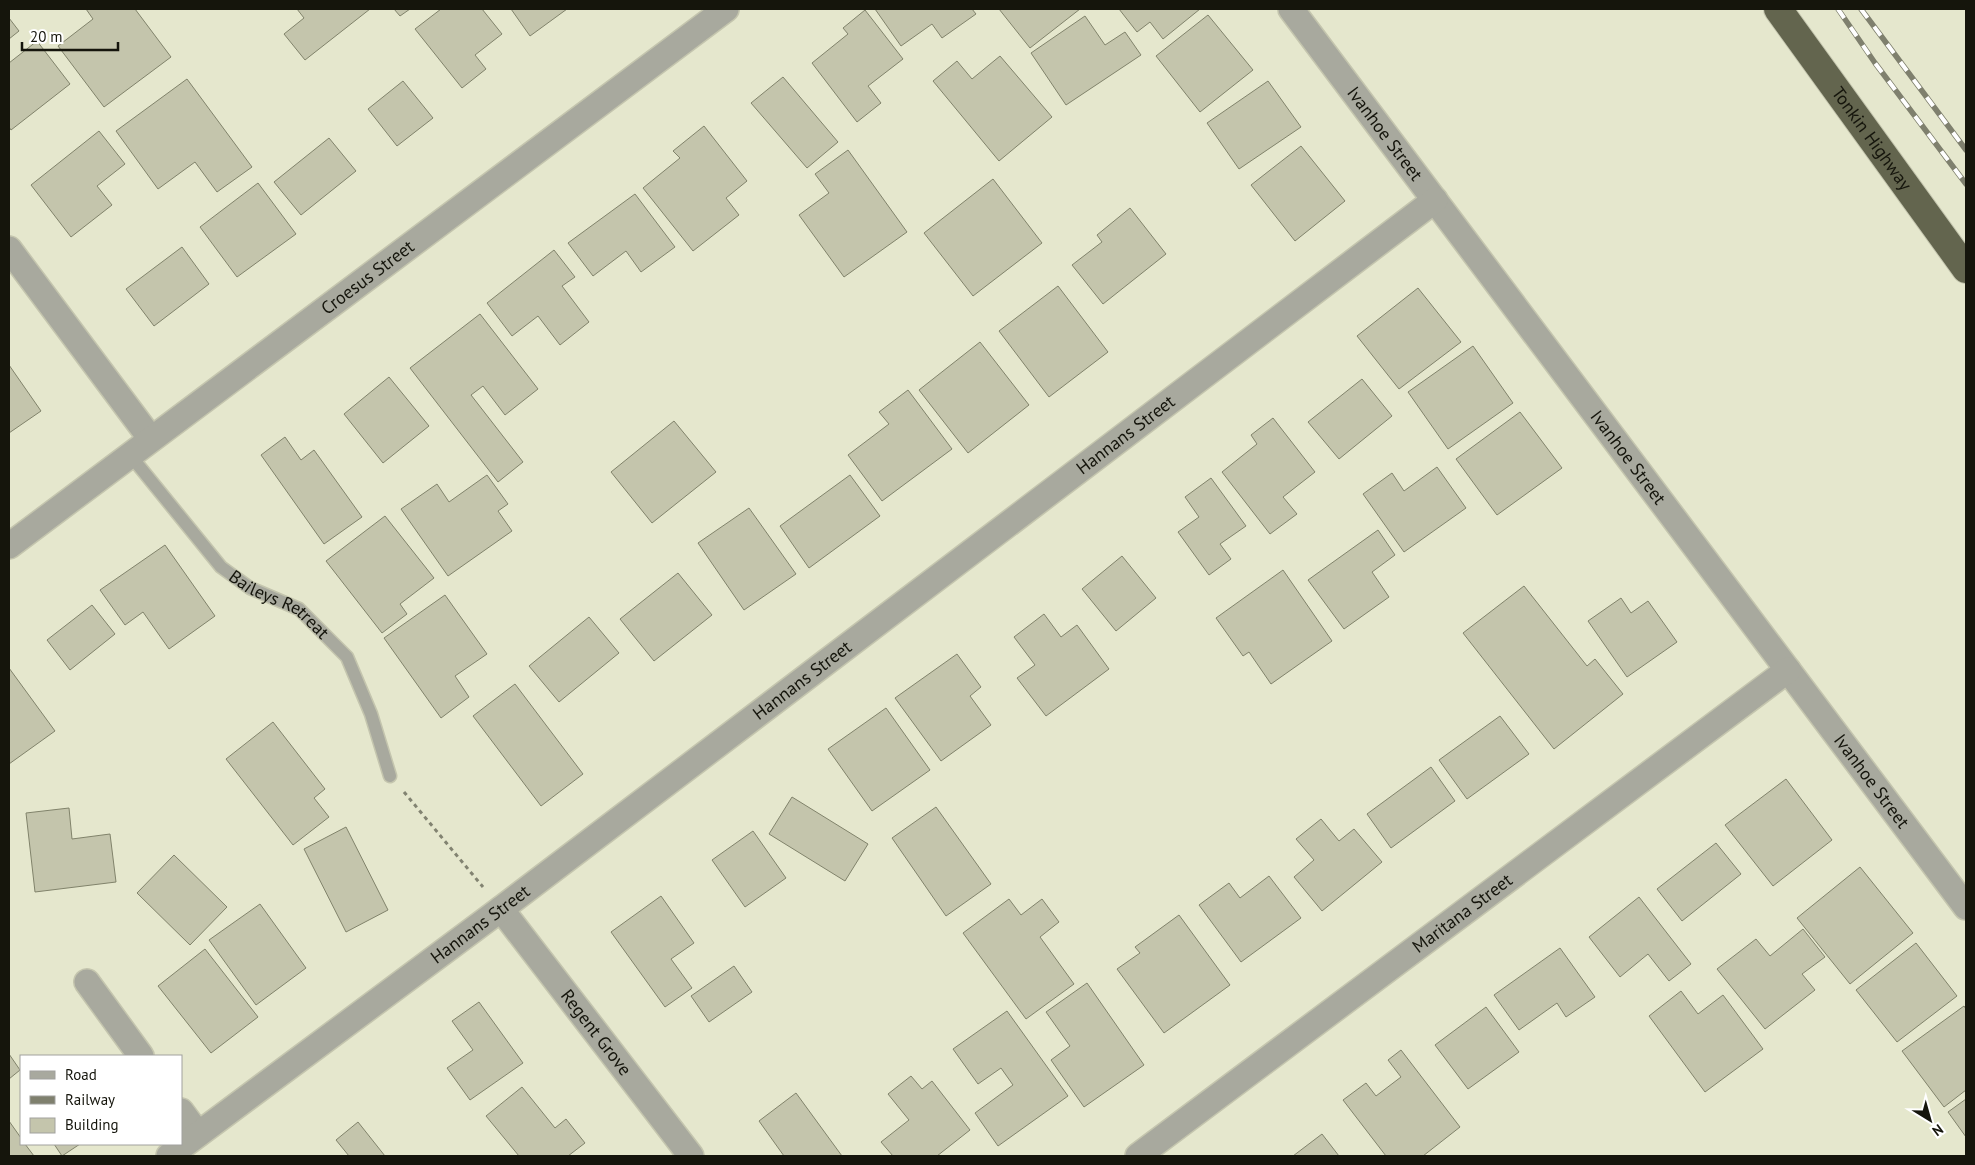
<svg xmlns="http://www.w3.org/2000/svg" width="1975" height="1165" font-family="'PT Sans',sans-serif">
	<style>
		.building { fill: #c4c5ac; stroke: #81836b }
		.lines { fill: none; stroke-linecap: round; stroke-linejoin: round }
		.service-casing { stroke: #c4c5ae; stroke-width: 15 }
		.minor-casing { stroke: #c4c5ae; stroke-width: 28 }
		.motorway-casing { stroke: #c4c5ae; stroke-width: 30 }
		.path { stroke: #828371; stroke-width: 3; stroke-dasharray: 4 4; stroke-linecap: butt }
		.service { stroke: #a8a99e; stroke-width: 12 }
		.minor { stroke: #a8a99e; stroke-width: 25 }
		.motorway { stroke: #63654e; stroke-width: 28 }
		.rail-casing { stroke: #7f806e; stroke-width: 5.5 }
		.rail { stroke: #fff; stroke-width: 4; stroke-dasharray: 11; stroke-linecap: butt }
		.labels { text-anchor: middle; stroke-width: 4; stroke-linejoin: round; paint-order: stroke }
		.street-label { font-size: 18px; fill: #15150c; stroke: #fff }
	</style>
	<rect width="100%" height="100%" fill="#e5e7cd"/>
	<g class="building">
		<polygon points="86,9 135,9 171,57 104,107 58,46 93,19"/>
		<polygon points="297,9 370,9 305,60 284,34 304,18"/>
		<polygon points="394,9 410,9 400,16"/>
		<polygon points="441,9 482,9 502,34 475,55 486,69 462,88 415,29"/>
		<polygon points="511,9 567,9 530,36"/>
		<polygon points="875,9 972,9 976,14 942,38 932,24 901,46"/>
		<polygon points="999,9 1080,9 1030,48"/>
		<polygon points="1119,9 1200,9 1163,39 1150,22 1137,32"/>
		<polygon points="865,10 903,59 868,86 881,103 857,122 812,63 848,34 843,28"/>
		<polygon points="1208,15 1253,70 1200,112 1156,56"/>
		<polygon points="1085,16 1105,45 1125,32 1141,55 1066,105 1031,53"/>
		<polygon points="9,18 19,31 9,39"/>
		<polygon points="37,41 70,84 11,130 9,127 9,63"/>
		<polygon points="1000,56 1052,117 999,161 933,81 957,61 972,79"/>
		<polygon points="783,77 838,142 807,168 751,103"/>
		<polygon points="187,79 252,167 217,192 195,162 158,189 116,131"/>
		<polygon points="403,81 433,118 397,146 368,109"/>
		<polygon points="1268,81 1301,127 1239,169 1207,123"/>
		<polygon points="704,126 747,181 726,198 739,215 693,251 643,188 680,158 673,151"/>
		<polygon points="99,131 125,164 97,186 112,205 71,237 31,185"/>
		<polygon points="329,138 356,171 301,215 274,182"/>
		<polygon points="1301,146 1345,201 1295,241 1251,185"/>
		<polygon points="848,150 907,232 844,277 799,215 829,193 815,174"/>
		<polygon points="993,179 1042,243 973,296 924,233"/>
		<polygon points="258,183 296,234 237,277 200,227"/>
		<polygon points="635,194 675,247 641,272 626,251 593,276 568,243"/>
		<polygon points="1130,208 1166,254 1103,304 1072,265 1102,242 1097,235"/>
		<polygon points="182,247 209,284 154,326 126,289"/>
		<polygon points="554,250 575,277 562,286 589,322 560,345 538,316 512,336 487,303"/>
		<polygon points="1058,286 1108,352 1049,397 999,331"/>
		<polygon points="1418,288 1461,342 1399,389 1357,336"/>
		<polygon points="480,314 538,389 505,415 483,386 471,395 523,462 498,482 410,368"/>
		<polygon points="980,342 1029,405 968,453 919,390"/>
		<polygon points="1473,346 1513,403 1448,449 1408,392"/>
		<polygon points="9,365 41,411 9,433"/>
		<polygon points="389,377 429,426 383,463 344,414"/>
		<polygon points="1362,379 1392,416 1339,459 1308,422"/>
		<polygon points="908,390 952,449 882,501 848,455 889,424 879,412"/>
		<polygon points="1520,412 1562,468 1497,515 1456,459"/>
		<polygon points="1273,418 1315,472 1283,497 1297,514 1270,534 1222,472 1257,444 1251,435"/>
		<polygon points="674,421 716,472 652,523 611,472"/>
		<polygon points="285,437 301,460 314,450 362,517 324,544 261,455"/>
		<polygon points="1437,467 1466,508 1404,552 1363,494 1392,473 1404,491"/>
		<polygon points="487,475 508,504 498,511 512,531 448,576 401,509 437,484 449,502"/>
		<polygon points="850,475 880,516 809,568 780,526"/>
		<polygon points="1211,478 1246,526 1220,544 1231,559 1209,575 1178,532 1199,517 1185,497"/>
		<polygon points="749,508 796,574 744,610 698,543"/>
		<polygon points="385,516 434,578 400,604 407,614 382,633 326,561"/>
		<polygon points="1378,530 1395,555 1372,572 1389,597 1344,629 1308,580"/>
		<polygon points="165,545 215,616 169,649 143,612 125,625 100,590"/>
		<polygon points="1122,556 1156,598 1116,631 1082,589"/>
		<polygon points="1283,570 1332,641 1271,684 1249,652 1243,656 1216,618"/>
		<polygon points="678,573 712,615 654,661 620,619"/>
		<polygon points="1524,586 1587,666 1595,659 1623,694 1554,749 1463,633"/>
		<polygon points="445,595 487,654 455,676 469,697 441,718 384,638"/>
		<polygon points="1621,598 1631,613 1648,601 1677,642 1627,677 1588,621"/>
		<polygon points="92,605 115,634 70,670 47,640"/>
		<polygon points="1044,614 1061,637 1077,625 1109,669 1046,716 1017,678 1035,665 1014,637"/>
		<polygon points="589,617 619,653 559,702 529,666"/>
		<polygon points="957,654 981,687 970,696 991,725 941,761 895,698"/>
		<polygon points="9,668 55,731 9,764"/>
		<polygon points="515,684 583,774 541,806 473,716"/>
		<polygon points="886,708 930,770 872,811 828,749"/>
		<polygon points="1500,716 1529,754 1467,799 1439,760"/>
		<polygon points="273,722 325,789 314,798 329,817 293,845 226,759"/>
		<polygon points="1431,767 1455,801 1391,848 1367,814"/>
		<polygon points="1786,779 1832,840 1773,886 1725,825"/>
		<polygon points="792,797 868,844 845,881 769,834"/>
		<polygon points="936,807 991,884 946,916 892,838"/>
		<polygon points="69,808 72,839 110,834 116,882 35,892 26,813"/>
		<polygon points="1321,819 1339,841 1354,829 1382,862 1322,911 1294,877 1314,860 1296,839"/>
		<polygon points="346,827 388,910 346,932 304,849"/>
		<polygon points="753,831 786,878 745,907 712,860"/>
		<polygon points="1716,843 1741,874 1682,921 1657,889"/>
		<polygon points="174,855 227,907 190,945 137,893"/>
		<polygon points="1860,867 1913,933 1850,984 1797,918"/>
		<polygon points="1269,876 1301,918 1241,962 1199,905 1229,883 1240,898"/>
		<polygon points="661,896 694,943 671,959 692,988 665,1007 611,932"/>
		<polygon points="1639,897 1691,964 1669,981 1648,954 1620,977 1589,937"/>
		<polygon points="1009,899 1021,915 1042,899 1059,922 1040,937 1074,984 1026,1019 963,933"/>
		<polygon points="260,904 306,968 256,1005 209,940"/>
		<polygon points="1179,915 1230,985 1164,1033 1117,969 1140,953 1135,947"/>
		<polygon points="1803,929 1825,957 1802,974 1815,990 1765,1029 1717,969 1756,939 1770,956"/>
		<polygon points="1916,943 1957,996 1897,1042 1856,990"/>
		<polygon points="1560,948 1595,997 1566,1017 1557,1003 1519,1030 1494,995"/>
		<polygon points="205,949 258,1017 211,1053 158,986"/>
		<polygon points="734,966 752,992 709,1022 691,996"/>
		<polygon points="1087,983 1144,1065 1084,1107 1051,1060 1070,1046 1046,1012"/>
		<polygon points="1681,991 1698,1014 1723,995 1763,1049 1705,1092 1649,1016"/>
		<polygon points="479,1002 523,1063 470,1100 447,1068 473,1050 452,1021"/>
		<polygon points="1964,1006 1966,1009 1966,1090 1944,1107 1902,1051"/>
		<polygon points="1486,1007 1519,1052 1468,1089 1435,1045"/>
		<polygon points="1007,1011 1068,1096 998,1146 975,1113 1013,1085 1001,1068 978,1084 953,1049"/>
		<polygon points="1401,1050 1460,1127 1423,1156 1386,1156 1343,1100 1366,1083 1376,1096 1401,1077 1388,1060"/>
		<polygon points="9,1054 20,1070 9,1079"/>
		<polygon points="911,1076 922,1089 932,1081 970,1130 937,1156 893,1156 881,1142 909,1120 888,1094"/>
		<polygon points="522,1087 555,1128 566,1119 585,1143 568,1156 519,1156 486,1116"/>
		<polygon points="796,1093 842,1156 784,1156 759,1121"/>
		<polygon points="1966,1099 1966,1137 1948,1112"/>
		<polygon points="9,1121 21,1138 21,1144 25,1144 34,1156 9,1156"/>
		<polygon points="358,1122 385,1156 349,1156 336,1140"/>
		<polygon points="1322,1134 1339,1156 1293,1156"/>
		<polygon points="54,1144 80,1144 62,1156"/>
	</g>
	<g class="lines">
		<defs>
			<g id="service">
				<path id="s1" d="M130 455 221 567 250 588 299 609 347 657 371 714 390 776"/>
			</g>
			<g id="minor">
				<path id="s2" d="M1291 9 1966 907"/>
				<polyline points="9,249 151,439"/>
				<path id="s3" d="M9 546 726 9"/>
				<path id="s4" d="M501 909 691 1156"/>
				<polyline points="87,982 141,1056"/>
				<polyline points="181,1111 198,1134"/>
				<path id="s5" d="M169 1156 501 909 1435 200"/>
				<path id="s6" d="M1138 1156 1788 670"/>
			</g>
			<g id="motorway">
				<path id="s7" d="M1778 9 1966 269"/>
			</g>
		</defs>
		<use href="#service" class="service-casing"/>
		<use href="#minor" class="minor-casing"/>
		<use href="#motorway" class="motorway-casing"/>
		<polyline class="path" points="404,792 483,887"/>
		<use href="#service" class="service"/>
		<use href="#minor" class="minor"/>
		<use href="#motorway" class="motorway"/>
		<defs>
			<g id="rail">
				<polyline points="1838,9 1875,63 1966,184"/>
				<polyline points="1861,9 1966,150"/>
			</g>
		</defs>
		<use href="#rail" class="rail-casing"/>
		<use href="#rail" class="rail"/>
	</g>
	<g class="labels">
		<g class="street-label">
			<text dy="6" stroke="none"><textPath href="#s2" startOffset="156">Ivanhoe Street</textPath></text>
			<text dy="6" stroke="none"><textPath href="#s7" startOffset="160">Tonkin Highway</textPath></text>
			<text dy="6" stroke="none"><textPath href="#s3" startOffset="448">Croesus Street</textPath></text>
			<text dy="6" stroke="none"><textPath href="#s5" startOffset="1198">Hannans Street</textPath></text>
			<text dy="6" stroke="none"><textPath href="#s2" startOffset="561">Ivanhoe Street</textPath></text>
			<text dy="6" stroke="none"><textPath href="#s1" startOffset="214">Baileys Retreat</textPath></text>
			<text dy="6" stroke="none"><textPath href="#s5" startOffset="792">Hannans Street</textPath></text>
			<text dy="6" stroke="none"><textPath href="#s2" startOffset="966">Ivanhoe Street</textPath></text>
			<text dy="6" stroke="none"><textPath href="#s6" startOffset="405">Maritana Street</textPath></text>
			<text dy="6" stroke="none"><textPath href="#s5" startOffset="388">Hannans Street</textPath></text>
			<text dy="6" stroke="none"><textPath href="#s4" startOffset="156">Regent Grove</textPath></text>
		</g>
	</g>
	<rect width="1975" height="1165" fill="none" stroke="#15150c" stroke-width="20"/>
	<rect x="20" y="1055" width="162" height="90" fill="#ffffff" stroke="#a1a19e"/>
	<rect x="30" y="1071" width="25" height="8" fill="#a8a99e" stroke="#a1a19e"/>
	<text x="65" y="1080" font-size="15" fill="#15150c">Road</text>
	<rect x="30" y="1096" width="25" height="8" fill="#7f806e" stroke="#a1a19e"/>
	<text x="65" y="1105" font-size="15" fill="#15150c">Railway</text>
	<rect x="30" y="1118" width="25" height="15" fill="#c4c5ac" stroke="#a1a19e"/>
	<text x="65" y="1130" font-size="15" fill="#15150c">Building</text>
	<g transform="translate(1930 1120) rotate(143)" stroke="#ffffff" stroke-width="4" paint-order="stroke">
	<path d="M0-4L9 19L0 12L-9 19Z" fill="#15150c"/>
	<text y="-8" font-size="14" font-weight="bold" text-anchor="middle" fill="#15150c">N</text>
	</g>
	<path d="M22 42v8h96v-8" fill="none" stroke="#15150c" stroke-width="2.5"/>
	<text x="30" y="42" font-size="15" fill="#15150c" stroke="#ffffff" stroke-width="4" paint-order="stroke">20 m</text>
</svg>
